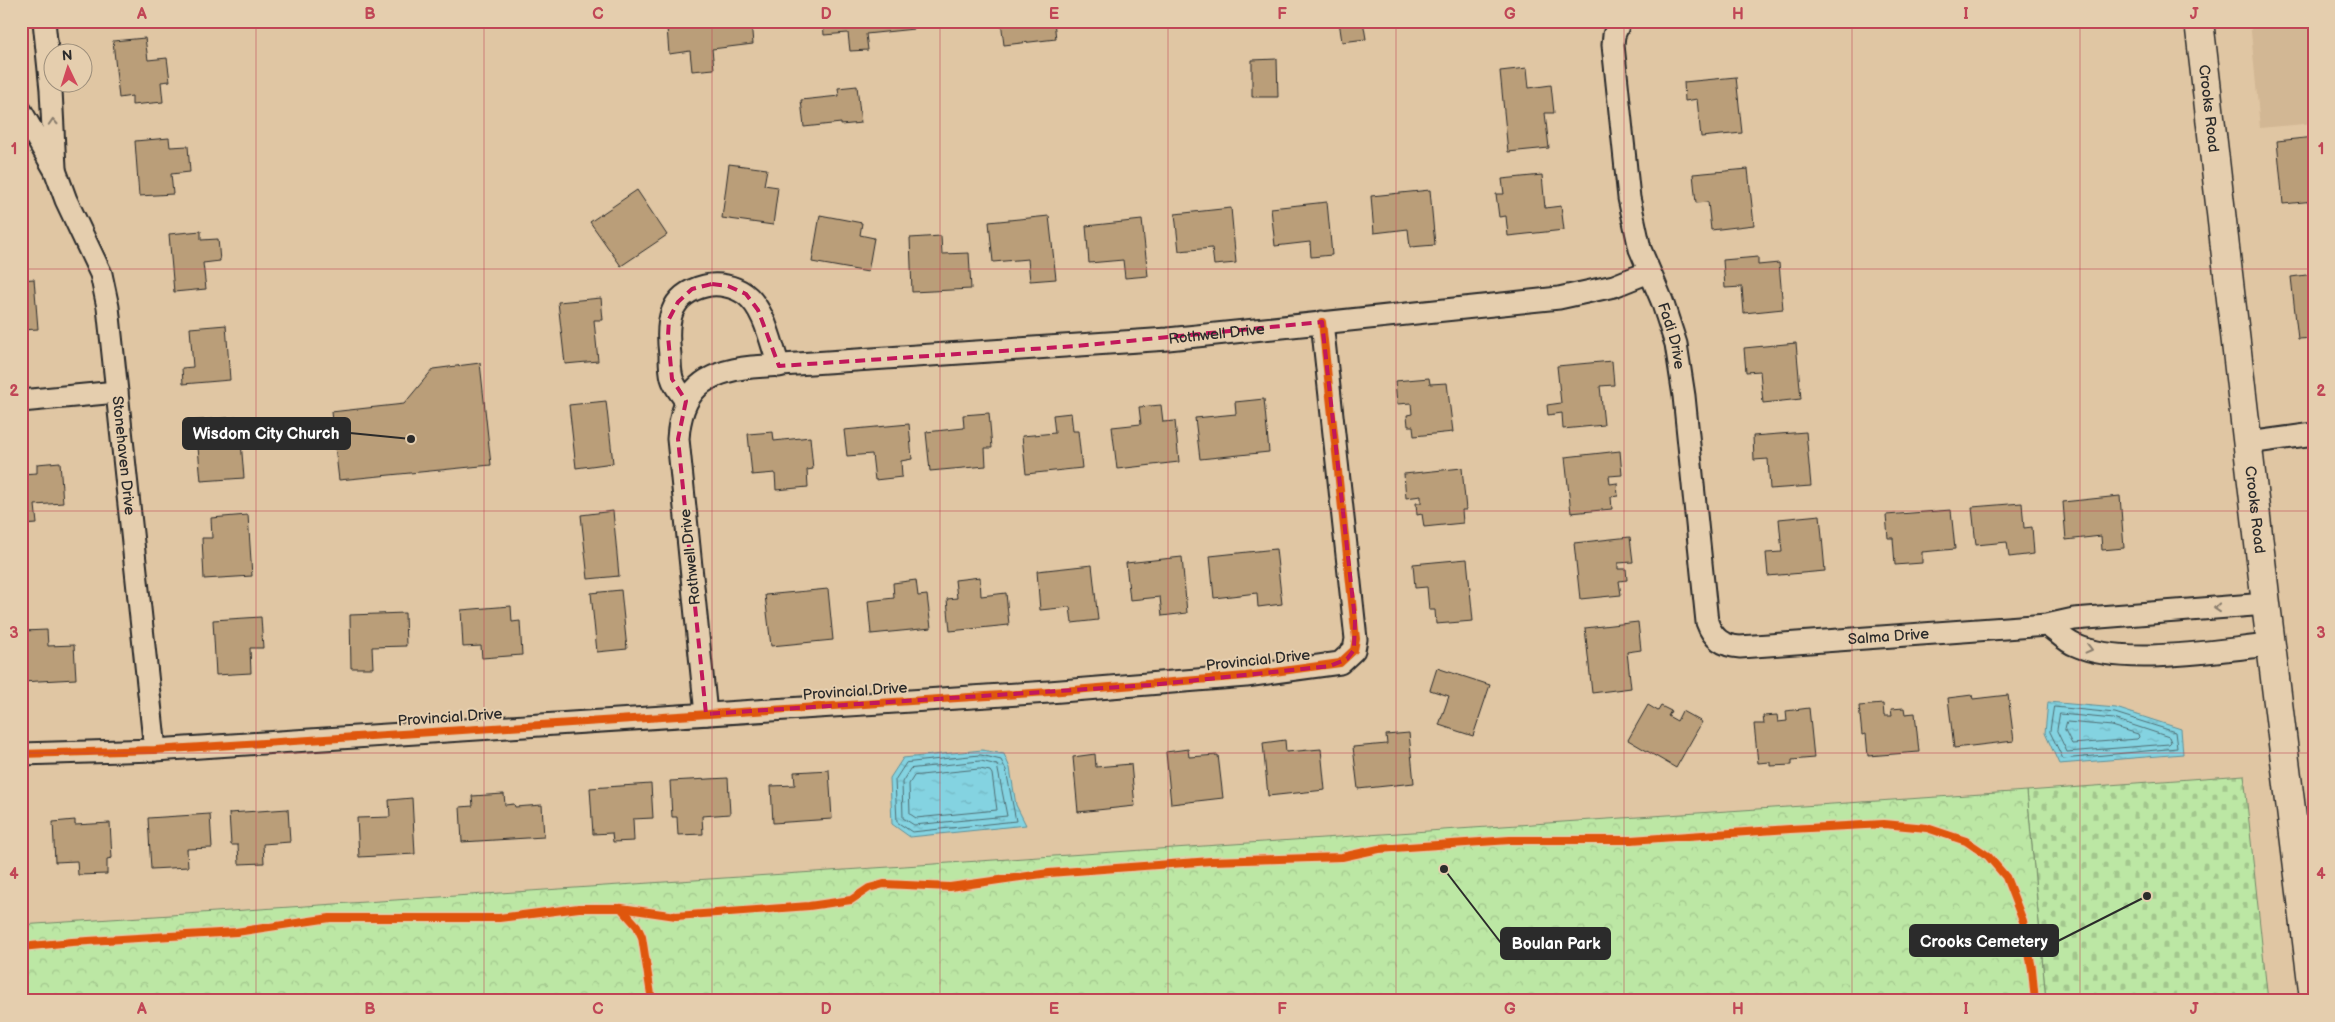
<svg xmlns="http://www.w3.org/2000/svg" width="2335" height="1022" font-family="'Balsamiq Sans',sans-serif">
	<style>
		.built { fill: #d2b794 }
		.cemetery { fill: url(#cemetery-stones); stroke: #748968 }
		.park { fill: url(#park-crowns); stroke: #748968 }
		.water { fill: url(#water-ripples); stroke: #609098 }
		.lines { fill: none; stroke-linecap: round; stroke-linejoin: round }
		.shore { stroke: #4f6e74; stroke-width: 1 }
		.building { fill: #ba9e79; stroke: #2b2b2b }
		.street-casing { stroke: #2b2b2b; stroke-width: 25 }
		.secondary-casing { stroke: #2b2b2b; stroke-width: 31 }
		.street { stroke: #e5ceae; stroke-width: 21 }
		.secondary { stroke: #e5ceae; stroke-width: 28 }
		.cycleway-casing { stroke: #e5ceae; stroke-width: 11 }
		.cycleway { stroke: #df570e; stroke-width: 8 }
		.oneway { stroke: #887c6c }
		.marked { fill: none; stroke: #c2185b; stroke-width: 4; stroke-dasharray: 10 6; stroke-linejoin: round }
		.grid { fill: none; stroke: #c04656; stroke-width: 1; stroke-opacity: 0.55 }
		.labels { text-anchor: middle; stroke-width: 4; stroke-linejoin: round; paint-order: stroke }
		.street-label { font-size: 15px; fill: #2b2b2b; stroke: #e5ceae }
		.leader { fill: none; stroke: #2b2b2b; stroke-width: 2 }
		.callout-dot { fill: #2b2b2b; stroke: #e5ceae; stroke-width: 2 }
		.callout { fill: #2b2b2b; stroke: #2b2b2b; stroke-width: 2 }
		.callout-label { font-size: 16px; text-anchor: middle; font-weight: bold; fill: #fff }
		.neatline { fill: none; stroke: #c04656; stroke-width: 2 }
		.grid-label { font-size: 16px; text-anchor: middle; font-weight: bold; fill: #c04656 }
	</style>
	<defs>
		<pattern id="cemetery-stones" width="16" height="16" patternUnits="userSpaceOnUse" patternTransform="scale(1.25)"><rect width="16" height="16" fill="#bce7a4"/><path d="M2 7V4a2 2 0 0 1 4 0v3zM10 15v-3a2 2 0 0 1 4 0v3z" fill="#a2c68d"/></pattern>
		<pattern id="park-crowns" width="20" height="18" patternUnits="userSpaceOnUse" patternTransform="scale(1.25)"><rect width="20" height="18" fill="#bce7a4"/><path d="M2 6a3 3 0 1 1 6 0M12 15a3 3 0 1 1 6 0" fill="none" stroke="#a2c68d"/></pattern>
		<pattern id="water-ripples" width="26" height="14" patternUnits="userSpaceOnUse" patternTransform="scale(1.25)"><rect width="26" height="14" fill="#84d3e1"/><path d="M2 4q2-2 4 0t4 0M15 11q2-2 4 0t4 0" fill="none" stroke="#72b5c1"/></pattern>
	</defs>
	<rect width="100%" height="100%" fill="#e0c6a3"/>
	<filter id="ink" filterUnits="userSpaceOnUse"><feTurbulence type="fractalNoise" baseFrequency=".02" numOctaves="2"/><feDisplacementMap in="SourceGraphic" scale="10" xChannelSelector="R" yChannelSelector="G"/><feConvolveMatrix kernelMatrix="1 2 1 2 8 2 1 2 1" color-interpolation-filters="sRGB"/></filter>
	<g filter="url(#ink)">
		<polygon class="built" points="2250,21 2314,21 2314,123 2260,128"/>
		<polygon class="cemetery" points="2244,775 2268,1001 2046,1001 2027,791"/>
		<polygon class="park" points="2027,791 2046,1001 21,1001 21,925"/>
		<g class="water">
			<polygon points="2048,702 2116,708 2181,729 2183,754 2059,764 2045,733"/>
			<polygon points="982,750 1004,754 1010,768 1016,805 1026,825 910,837 892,824 890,778 903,758"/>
		</g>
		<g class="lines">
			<g class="shore">
				<polygon points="2054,707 2115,713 2175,732 2177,748 2063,759 2050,732"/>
				<polygon points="2060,714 2114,719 2169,737 2171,742 2169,744 2067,752 2057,731"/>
				<polygon points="2067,722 2112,726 2138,734 2139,737 2137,739 2072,744 2065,730"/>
				<polygon points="981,755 1001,760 1006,770 1016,821 912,832 897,822 895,780 906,763"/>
				<polygon points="981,761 997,765 1007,816 914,825 903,818 902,782 910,769"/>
				<polygon points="980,769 990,771 992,774 997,810 916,818 910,814 909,784 914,776"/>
			</g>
		</g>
		<g class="building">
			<polygon points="686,21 751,21 753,44 712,49 714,69 692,71 690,51 669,54 667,27 686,25"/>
			<polygon points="823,21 913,21 914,29 866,34 868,50 850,51 848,33 824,35"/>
			<polygon points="1001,21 1054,21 1056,39 1004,45"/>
			<polygon points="1339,21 1363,21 1366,39 1342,42"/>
			<polygon points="145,38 148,60 167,58 170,81 161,82 163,102 132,105 132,96 119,98 113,41"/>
			<polygon points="1277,59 1278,97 1252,97 1252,60"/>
			<polygon points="1527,68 1529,88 1551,85 1554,113 1545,113 1549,148 1508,152 1500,71"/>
			<polygon points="1736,77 1742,133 1701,137 1697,99 1685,101 1684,82"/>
			<polygon points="857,86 861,123 841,125 841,123 804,127 801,100 839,96 838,88"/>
			<polygon points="2314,137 2314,201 2283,204 2277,141"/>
			<polygon points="169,138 170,147 188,146 190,172 171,174 173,194 139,196 135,141"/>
			<polygon points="729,164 767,169 764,185 778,187 773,225 722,218"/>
			<polygon points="1748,169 1754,225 1711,230 1708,202 1696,203 1693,174"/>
			<polygon points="1542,175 1545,208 1561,206 1564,230 1508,236 1506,216 1499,217 1496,194 1504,194 1502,179"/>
			<polygon points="637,190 667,235 621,266 590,222"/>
			<polygon points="1430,190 1435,245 1410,247 1408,229 1374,233 1371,196"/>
			<polygon points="1327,202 1332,255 1311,257 1310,242 1275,246 1271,208"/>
			<polygon points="1231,208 1236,263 1214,265 1212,248 1179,251 1175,214"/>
			<polygon points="820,215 862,223 860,235 874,238 868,272 812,262"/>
			<polygon points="1049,216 1056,279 1030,281 1028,259 993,262 989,222"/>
			<polygon points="1142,220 1148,276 1125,278 1123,260 1089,263 1086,226"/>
			<polygon points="201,231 201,240 218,239 220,261 203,263 206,289 174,292 169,234"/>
			<polygon points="941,236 942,254 969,253 971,289 912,292 910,238"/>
			<polygon points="1758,257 1758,265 1779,263 1783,309 1744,313 1742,287 1725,288 1723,260"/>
			<polygon points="2314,274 2314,338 2298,339 2291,277"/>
			<polygon points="34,279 38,329 21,330 21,280"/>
			<polygon points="601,298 603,320 594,320 598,361 565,364 558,302"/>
			<polygon points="226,325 230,380 183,384 182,368 193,367 190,328"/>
			<polygon points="1796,343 1801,399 1763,403 1760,371 1746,372 1744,348"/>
			<polygon points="1612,361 1614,385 1600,386 1604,425 1563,429 1562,413 1548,415 1547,405 1561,403 1557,366"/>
			<polygon points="480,363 491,465 339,480 331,412 404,404 433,369"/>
			<polygon points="1429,378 1430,384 1447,383 1453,432 1414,436 1413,426 1408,426 1407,415 1412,414 1411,403 1397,404 1395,381"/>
			<polygon points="1264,399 1269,452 1200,459 1195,418 1236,414 1235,402"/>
			<polygon points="606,401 613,463 576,468 569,405"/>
			<polygon points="1161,405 1163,422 1175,421 1179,462 1117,469 1112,427 1141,424 1139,407"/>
			<polygon points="989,413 992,448 985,448 986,466 930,471 926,432 964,428 963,415"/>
			<polygon points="1071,413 1073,431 1078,431 1082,468 1026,474 1022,436 1055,433 1053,415"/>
			<polygon points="239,417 244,478 201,481 197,436 189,437 188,421"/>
			<polygon points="909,424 912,459 901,461 902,477 875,480 872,454 847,456 844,430"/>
			<polygon points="773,432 774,441 810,437 813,469 807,470 808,487 776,490 775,473 752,475 748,434"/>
			<polygon points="1806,432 1811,486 1770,489 1768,459 1754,460 1753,436"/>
			<polygon points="1620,451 1622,475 1609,476 1610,484 1617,483 1618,496 1611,497 1612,509 1571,513 1565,457"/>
			<polygon points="60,462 63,503 35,505 37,524 21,525 21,474 37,473 37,464"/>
			<polygon points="1462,468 1466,510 1462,510 1463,523 1424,527 1422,514 1417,515 1416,503 1421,503 1421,496 1406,498 1404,474"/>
			<polygon points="2120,496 2124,548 2102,550 2101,536 2066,540 2063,502"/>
			<polygon points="2022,503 2024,528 2032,527 2034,554 2009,557 2007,542 1976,545 1972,507"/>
			<polygon points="1951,510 1955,549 1922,552 1922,563 1895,565 1893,538 1888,538 1886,515"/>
			<polygon points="613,511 619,576 588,579 581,515"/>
			<polygon points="248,515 252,576 204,579 202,538 212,538 211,518"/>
			<polygon points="1820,515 1825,571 1768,576 1766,553 1782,552 1779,519"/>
			<polygon points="1630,537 1633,562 1618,563 1618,569 1626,569 1627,580 1619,581 1621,595 1580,599 1574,543"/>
			<polygon points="1276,549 1282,604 1258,607 1257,593 1214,598 1210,556"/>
			<polygon points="1182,557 1187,613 1162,616 1160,597 1130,600 1126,563"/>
			<polygon points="1467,559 1473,621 1436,624 1435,610 1429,610 1427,587 1415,588 1413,564"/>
			<polygon points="1092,565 1098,620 1072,623 1070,607 1040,610 1037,571"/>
			<polygon points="980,577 981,596 1006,593 1009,625 950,631 947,599 957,598 955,580"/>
			<polygon points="916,580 918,596 927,595 931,628 871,634 868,601 894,598 893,583"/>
			<polygon points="828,589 833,640 771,646 765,595"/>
			<polygon points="621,590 627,649 597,652 591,593"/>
			<polygon points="511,606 512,622 520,621 522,655 482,658 481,646 463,647 461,610"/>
			<polygon points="405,613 406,646 372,647 373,668 351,668 350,615"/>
			<polygon points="261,617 263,648 250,648 251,673 216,675 213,620"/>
			<polygon points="1638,622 1641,650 1627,652 1631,688 1592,693 1585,628"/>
			<polygon points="47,630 48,646 74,645 76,679 21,682 21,648 24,648 23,631"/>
			<polygon points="1437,668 1490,685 1473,736 1439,725 1449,696 1430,690"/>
			<polygon points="1972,695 1973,699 2008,695 2014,741 1954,748 1948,698"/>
			<polygon points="1883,704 1884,716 1892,716 1891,709 1904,708 1905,714 1915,713 1919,752 1868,756 1866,734 1862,735 1859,706"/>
			<polygon points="1648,705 1658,711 1661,706 1671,711 1668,716 1677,721 1682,711 1702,722 1676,768 1628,740"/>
			<polygon points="1809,708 1814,758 1792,760 1792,765 1770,766 1770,762 1758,763 1754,724 1764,724 1763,716 1777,715 1778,722 1787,721 1786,711"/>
			<polygon points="1409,733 1414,783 1358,789 1353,747 1387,744 1386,735"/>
			<polygon points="1285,740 1286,752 1321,749 1325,790 1268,796 1263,743"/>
			<polygon points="1188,749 1189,757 1218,755 1223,798 1171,804 1166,752"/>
			<polygon points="1095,754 1096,767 1131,764 1135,806 1078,812 1073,757"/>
			<polygon points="829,770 832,819 773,823 771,786 795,785 794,772"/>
			<polygon points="728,778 730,814 702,816 703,834 678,835 677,817 672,817 670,781"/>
			<polygon points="651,784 653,818 633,819 634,841 613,842 612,833 593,834 590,788"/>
			<polygon points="504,794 505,805 514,804 515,807 542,805 544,837 462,842 460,807 473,806 472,796"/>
			<polygon points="412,798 415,854 359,857 357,818 390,817 389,800"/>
			<polygon points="288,809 290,842 263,844 264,863 239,864 238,845 231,845 229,813"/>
			<polygon points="210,814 212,848 187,849 188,867 151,869 148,818"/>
			<polygon points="75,820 75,825 110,823 112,858 107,859 107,874 78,875 77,861 55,862 53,822"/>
		</g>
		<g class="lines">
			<defs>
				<g id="street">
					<polyline points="44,21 51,90 55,168"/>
					<path id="s1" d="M1620 21 1614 35 1613 45 1629 198 1640 249 1662 301 1676 344 1684 396 1707 622C1713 639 1723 646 1740 647L2047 625 2074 619 2266 604"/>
					<path id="s2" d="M21 111 55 170 66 200 101 274 108 307 117 392 155 750"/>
					<polyline points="21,401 117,392"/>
					<path d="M686 401C681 394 674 386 672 378 670 371 670 362 670 355 666 323 668 295 705 286 718 283 734 286 745 294 765 309 771 344 779 366"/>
					<polyline points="2248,443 2314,434"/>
					<path d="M2047 625C2056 631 2065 641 2075 645 2123 667 2217 650 2271 645"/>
					<path id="s3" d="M706 714 678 439C681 390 704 372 752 367L1168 339 1559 298 1614 286 1649 272"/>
					<polyline points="21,754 155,750 1049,692 1246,676 1340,663 1354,650 1356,639 1322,322"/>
				</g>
				<g id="secondary">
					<path id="s4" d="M2199 21 2266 604 2314 999"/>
				</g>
			</defs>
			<use href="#street" class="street-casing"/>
			<use href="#secondary" class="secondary-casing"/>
			<use href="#street" class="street"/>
			<use href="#secondary" class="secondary"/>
			<defs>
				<g id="cycleway">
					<polyline points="21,754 155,750 1049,692 1246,676 1340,663 1354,650 1356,639 1322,322"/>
					<polyline points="621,908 637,926 642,937 652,1001"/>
					<polyline points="21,947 72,942 236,932 330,918 499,918 579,908 621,908 676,916 809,906 851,900 869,888 884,884 950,887 1049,873 1211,861 1342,857 1379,849 1510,840 1631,840 1790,829 1884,824 1927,828 1966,841 1988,856 2006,877 2023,921 2032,969 2035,1001"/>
				</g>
			</defs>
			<use href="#cycleway" class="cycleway-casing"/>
			<use href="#cycleway" class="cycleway"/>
		</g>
		<defs><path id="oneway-chevron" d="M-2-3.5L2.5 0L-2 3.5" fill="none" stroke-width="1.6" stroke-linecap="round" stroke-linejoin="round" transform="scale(1.25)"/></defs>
		<g class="oneway">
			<use href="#oneway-chevron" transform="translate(53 122) rotate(-93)"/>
			<use href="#oneway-chevron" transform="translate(2217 608) rotate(175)"/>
			<use href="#oneway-chevron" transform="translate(2089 649) rotate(14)"/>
		</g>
	</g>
	<path class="marked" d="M712 284 728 286 746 294 758 310 779 366 1077 346 1322 322 1355 620 1354 650 1347 659 1330 666 1150 685 706 714 678 439 686 401 672 379 668 336 669 319 678 302 692 289Z"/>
	<path class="grid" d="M256 21V1001M484 21V1001M712 21V1001M940 21V1001M1168 21V1001M1396 21V1001M1624 21V1001M1852 21V1001M2080 21V1001M21 269H2314M21 511H2314M21 753H2314"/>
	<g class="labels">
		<g class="street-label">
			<text dy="5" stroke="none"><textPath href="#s4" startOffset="88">Crooks Road</textPath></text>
			<text dy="5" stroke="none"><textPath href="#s3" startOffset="858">Rothwell Drive</textPath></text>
			<text dy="5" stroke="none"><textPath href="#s1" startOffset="324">Fadi Drive</textPath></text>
			<text dy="5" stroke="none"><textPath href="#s2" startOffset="365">Stonehaven Drive</textPath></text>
			<text dy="5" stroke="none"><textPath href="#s4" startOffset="492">Crooks Road</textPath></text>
			<text transform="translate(690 557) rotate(-96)" y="5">Rothwell Drive</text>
			<text dy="5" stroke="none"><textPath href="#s1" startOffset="806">Salma Drive</textPath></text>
			<text transform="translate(1258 660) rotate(-6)" y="5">Provincial Drive</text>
			<text transform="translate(855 691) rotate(-4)" y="5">Provincial Drive</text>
			<text transform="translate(450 717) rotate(-4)" y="5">Provincial Drive</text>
		</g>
	</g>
	<path class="leader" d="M411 439L350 433M2147 896L2058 941M1444 869L1501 943"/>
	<g class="callout-dot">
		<circle cx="411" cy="439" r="5"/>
		<circle cx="2147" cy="896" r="5"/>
		<circle cx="1444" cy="869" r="5"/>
	</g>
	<g class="callout">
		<rect x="183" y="418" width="167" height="31" rx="5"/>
		<rect x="1910" y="925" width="148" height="31" rx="5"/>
		<rect x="1501" y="928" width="109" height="31" rx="5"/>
	</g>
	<g class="callout-label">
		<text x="266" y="439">Wisdom City Church</text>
		<text x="1984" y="947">Crooks Cemetery</text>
		<text x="1556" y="949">Boulan Park</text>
	</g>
	<rect width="2335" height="1022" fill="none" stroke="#e5ceae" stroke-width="55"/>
	<g transform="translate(68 68) rotate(356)"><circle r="24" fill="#e5ceae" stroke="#9b8d7a"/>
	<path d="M0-4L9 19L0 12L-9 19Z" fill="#d1495b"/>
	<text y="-8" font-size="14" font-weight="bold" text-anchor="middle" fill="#2b2b2b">N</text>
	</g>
	<rect x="28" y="28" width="2280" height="966" class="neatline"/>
	<g class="grid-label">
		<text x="142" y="19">A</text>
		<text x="370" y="19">B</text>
		<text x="598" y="19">C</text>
		<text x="826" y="19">D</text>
		<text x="1054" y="19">E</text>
		<text x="1282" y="19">F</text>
		<text x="1510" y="19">G</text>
		<text x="1738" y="19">H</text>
		<text x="1966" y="19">I</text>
		<text x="2194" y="19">J</text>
		<text x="14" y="154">1</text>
		<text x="2321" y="154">1</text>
		<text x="14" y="396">2</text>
		<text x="2321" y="396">2</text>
		<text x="14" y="638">3</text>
		<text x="2321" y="638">3</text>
		<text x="14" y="879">4</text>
		<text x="2321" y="879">4</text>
		<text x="142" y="1014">A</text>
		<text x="370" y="1014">B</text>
		<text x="598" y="1014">C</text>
		<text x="826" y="1014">D</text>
		<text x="1054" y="1014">E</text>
		<text x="1282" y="1014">F</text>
		<text x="1510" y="1014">G</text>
		<text x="1738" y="1014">H</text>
		<text x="1966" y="1014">I</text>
		<text x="2194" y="1014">J</text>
	</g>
</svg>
